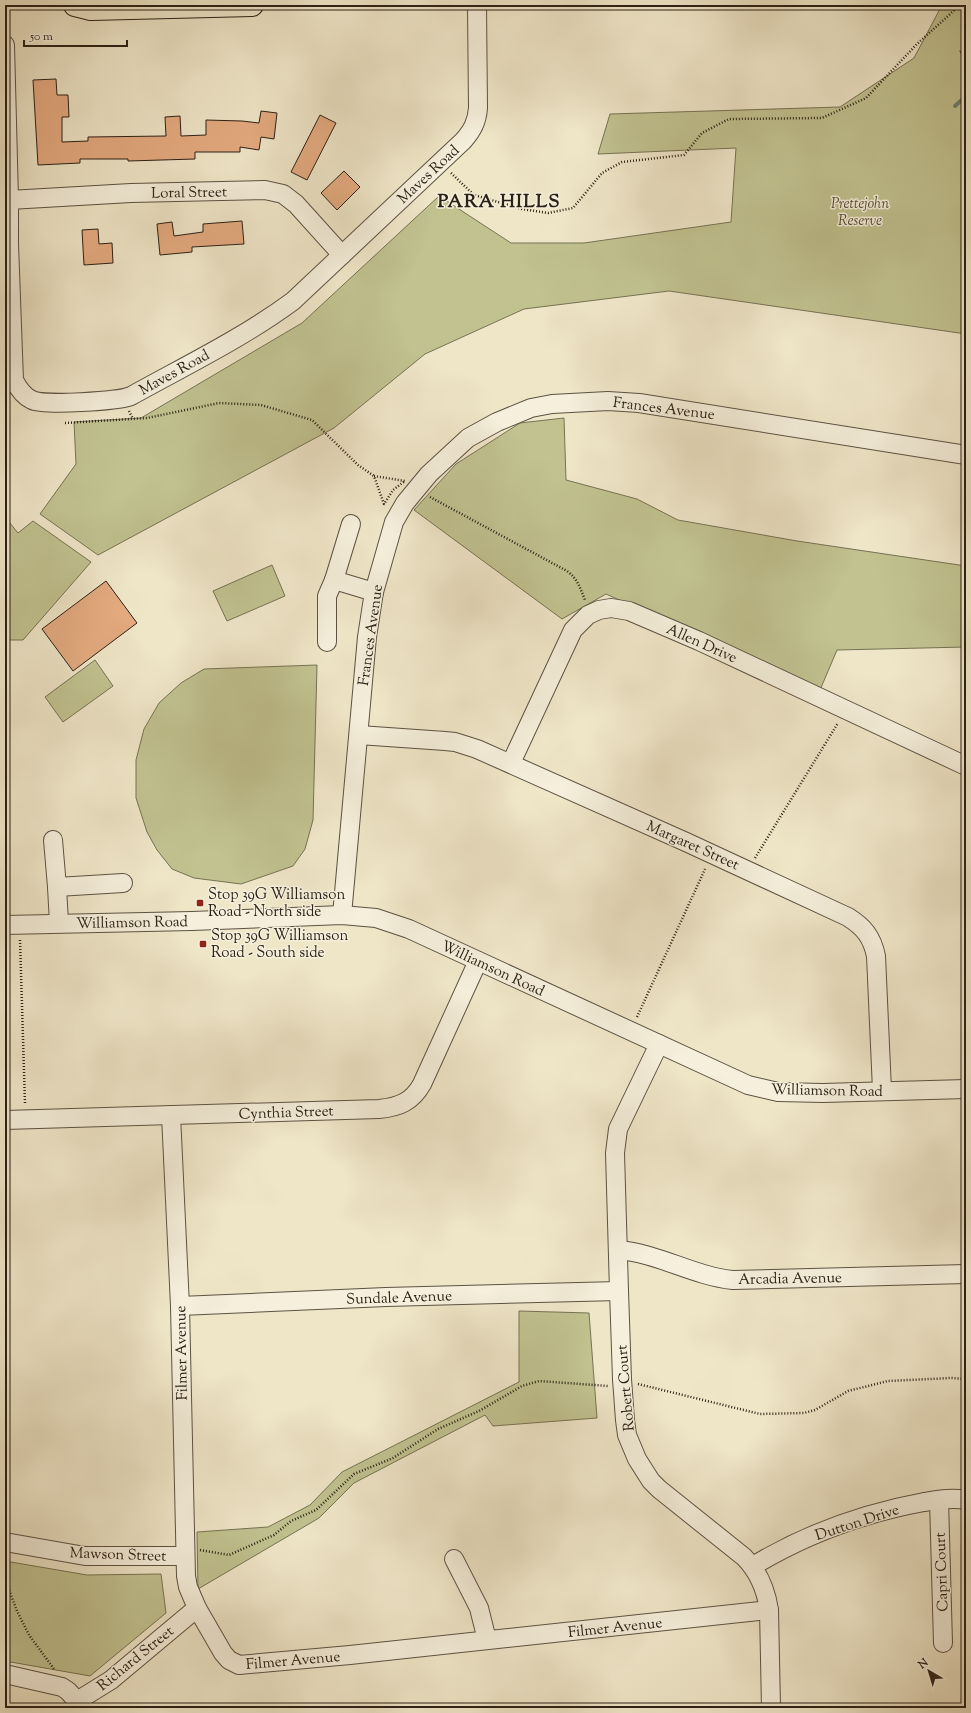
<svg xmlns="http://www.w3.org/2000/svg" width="971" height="1713" font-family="'Sorts Mill Goudy',serif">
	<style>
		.green { fill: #c1c290; stroke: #767254 }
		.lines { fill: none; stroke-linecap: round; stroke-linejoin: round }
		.stream { stroke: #6e8073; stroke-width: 4 }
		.building { fill: #e4aa80; stroke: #2b2117 }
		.minor-casing { stroke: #5c5243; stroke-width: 20 }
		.major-casing { stroke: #2b2117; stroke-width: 24 }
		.path { stroke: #2b2117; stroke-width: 2.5; stroke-dasharray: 1 2; stroke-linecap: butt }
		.minor { stroke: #f5efdb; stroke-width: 18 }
		.major { stroke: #efe6c8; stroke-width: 22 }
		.poi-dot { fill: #8f2418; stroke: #f5efdb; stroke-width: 1.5 }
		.labels { text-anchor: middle; stroke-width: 3; stroke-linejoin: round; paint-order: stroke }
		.street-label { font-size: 15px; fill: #2b2117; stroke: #f5efdb }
		.park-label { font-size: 15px; font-style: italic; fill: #58513b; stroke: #f5efdb }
		.poi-label { font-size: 15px; fill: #2b2117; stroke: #f5efdb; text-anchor: start }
		.district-label { font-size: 19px; font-weight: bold; letter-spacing: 1px; fill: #2b2117; stroke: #f5efdb }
	</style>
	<rect width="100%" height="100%" fill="#efe6c8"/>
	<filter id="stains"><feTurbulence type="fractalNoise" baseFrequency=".005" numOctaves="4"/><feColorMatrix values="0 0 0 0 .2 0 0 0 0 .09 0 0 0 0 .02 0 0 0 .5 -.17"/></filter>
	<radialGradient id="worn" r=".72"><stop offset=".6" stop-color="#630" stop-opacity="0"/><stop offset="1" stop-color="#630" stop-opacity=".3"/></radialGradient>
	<g class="green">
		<polygon points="942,5 966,5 966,334 669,291 524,309 425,354 334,428 98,555 40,514 76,464 74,422 141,418 302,323 439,196 511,243 584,243 731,222 736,148 598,154 610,114 840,107 914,58"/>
		<polygon points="564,418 566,480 637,499 678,520 797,541 966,566 966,647 837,650 820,690 606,594 562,619 414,510 456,464 520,423"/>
		<polygon points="5,517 18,533 33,521 91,562 23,640 5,640"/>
		<polygon points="272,565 285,596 227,621 213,591"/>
		<polygon points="95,660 113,686 63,722 45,697"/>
		<polygon points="317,665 313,820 305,849 293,866 241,884 194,878 172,869 157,850 147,832 136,798 136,760 144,729 159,703 181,683 204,669"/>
		<polygon points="519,1311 589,1313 597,1418 493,1426 485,1415 354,1483 319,1518 198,1589 197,1532 268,1527 310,1505 342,1472 519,1382"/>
		<polygon points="5,1561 87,1575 161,1574 166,1613 90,1676 5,1661"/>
	</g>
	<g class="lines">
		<polyline class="stream" points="955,106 966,96"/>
	</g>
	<g class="building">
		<polygon points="56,79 57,95 68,95 69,117 62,117 62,142 88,141 88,137 166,136 165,117 180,116 181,136 206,135 206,120 242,121 259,123 261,111 277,113 274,139 261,137 259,150 240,147 240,152 195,152 195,159 128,161 128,159 80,159 80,163 38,165 33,80"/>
		<polygon points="320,115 336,123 307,180 291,172"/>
		<polygon points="344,171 360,187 337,210 321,193"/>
		<polygon points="242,221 244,244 192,247 192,252 160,255 157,224 172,222 174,236 203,232 203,224"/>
		<polygon points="98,229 99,244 112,243 113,263 84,265 82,230"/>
		<polygon points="106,581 137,623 73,671 42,629"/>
	</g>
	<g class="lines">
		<defs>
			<g id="minor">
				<path d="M5 45 9 200V244L14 380C18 388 23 396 32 400 44 406 119 401 131 396 185 366 243 338 293 301L463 141C472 131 477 122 478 108L477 5"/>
				<polyline points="9,200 131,193 265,190 283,194 296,204 342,255"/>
				<polyline points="351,524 334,580 374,592"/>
				<polyline points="327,642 327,596 334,580"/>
				<path d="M359 735 445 741 455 742 477 749 686 842 848 917C864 927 872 937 876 956L882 1090"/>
				<polyline points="511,763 573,630 588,615 599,610 611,608 629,611 699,641 966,766"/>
				<polyline points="53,840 57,887 123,883"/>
				<polyline points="57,887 59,923"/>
				<polyline points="342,915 367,637 374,592 394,522 405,503 429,474 468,438 497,422 531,408 552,404 608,401 639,403 966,455"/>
				<polyline points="5,925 192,921 342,915 376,918 409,929 748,1085 778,1092 823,1093 966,1089"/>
				<path d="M659 1044 618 1129 615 1153 619 1291 622 1379 625 1420 627 1435 637 1459 651 1481 659 1489 744 1557C759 1572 766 1590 769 1610L771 1708"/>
				<polyline points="171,1115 180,1306 186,1576 188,1587 197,1608 223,1653 229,1660 239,1665 350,1655 769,1610"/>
				<path d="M5 1120 379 1109C399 1107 412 1102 422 1084L478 961"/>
				<path d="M618 1250C658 1253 693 1276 733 1280L966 1274"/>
				<polyline points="180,1306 386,1297 619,1291"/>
				<polyline points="939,1500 943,1643"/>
				<polyline points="5,1542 85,1556 184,1556"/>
				<polyline points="454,1559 479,1608 487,1640"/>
				<path d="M753 1566C806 1534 864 1513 924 1502 937 1500 952 1497 966 1500"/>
				<polyline points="5,1674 62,1687 68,1691 77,1701 111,1680 197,1608"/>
			</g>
			<polyline id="major" points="75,5 91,9 252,5"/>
		</defs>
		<use href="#minor" class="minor-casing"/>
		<use href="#major" class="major-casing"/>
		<g class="path">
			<polyline points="960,52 966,47"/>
			<polyline points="451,173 474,195 522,209 548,213 573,208 602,173 622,162 684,155 702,133 729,119 822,118 866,98 916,45 960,5"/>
			<polyline points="129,411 133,419"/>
			<polyline points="65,423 147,418 219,403 261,405 312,420 358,465 374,476"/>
			<polygon points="374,476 405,481 393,490 384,504"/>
			<path d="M430 497 567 571C578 579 580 588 585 600"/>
			<polyline points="755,858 838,723"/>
			<polyline points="20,940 25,1104"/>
			<polyline points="637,1017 706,867"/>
			<polyline points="638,1384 760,1414 804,1413 815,1410 848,1391 888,1381 951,1378 966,1379"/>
			<polyline points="200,1550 229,1555 274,1535 291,1521 316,1510 354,1474 393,1458 438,1429 479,1411 522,1386 539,1381 608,1386"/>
			<polyline points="5,1579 17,1611 29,1635 54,1669"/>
		</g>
		<use href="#minor" class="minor"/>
		<use href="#major" class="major"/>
	</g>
	<g class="poi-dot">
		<rect x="196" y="899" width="8" height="8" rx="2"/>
		<rect x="199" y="940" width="8" height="8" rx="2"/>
	</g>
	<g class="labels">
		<g class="street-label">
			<text transform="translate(428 174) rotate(-43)" y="5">Maves Road</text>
			<text transform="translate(189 192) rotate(-1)" y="5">Loral Street</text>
			<text transform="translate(174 372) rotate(-29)" y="5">Maves Road</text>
			<text transform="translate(664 408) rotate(7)" y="5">Frances Avenue</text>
			<text transform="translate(370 635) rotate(-82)" y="5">Frances Avenue</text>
			<text transform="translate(702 643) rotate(24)" y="5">Allen Drive</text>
			<text transform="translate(693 845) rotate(24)" y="5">Margaret Street</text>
			<text transform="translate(132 922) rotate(-1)" y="5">Williamson Road</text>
			<text transform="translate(493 968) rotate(25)" y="5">Williamson Road</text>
			<text transform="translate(827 1090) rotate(1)" y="5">Williamson Road</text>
			<text transform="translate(286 1112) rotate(-2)" y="5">Cynthia Street</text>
			<text transform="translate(790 1278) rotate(-1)" y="5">Arcadia Avenue</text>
			<text transform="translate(399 1297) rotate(-2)" y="5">Sundale Avenue</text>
			<text transform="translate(181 1353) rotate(-91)" y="5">Filmer Avenue</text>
			<text transform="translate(625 1388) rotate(-95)" y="5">Robert Court</text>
			<text transform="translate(857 1522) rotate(-18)" y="5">Dutton Drive</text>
			<text transform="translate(118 1554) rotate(2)" y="5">Mawson Street</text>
			<text transform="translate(941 1572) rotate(-92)" y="5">Capri Court</text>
			<text transform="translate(615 1627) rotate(-6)" y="5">Filmer Avenue</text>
			<text transform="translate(135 1658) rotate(-39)" y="5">Richard Street</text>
			<text transform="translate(293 1660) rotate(-5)" y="5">Filmer Avenue</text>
		</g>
		<g class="park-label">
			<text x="860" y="208">Prettejohn<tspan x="860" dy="17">Reserve</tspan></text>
		</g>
		<g class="poi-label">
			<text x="208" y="899">Stop 39G Williamson<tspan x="208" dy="17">Road - North side</tspan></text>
			<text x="211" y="940">Stop 39G Williamson<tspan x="211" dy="17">Road - South side</tspan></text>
		</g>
		<g class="district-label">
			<text x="499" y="207">PARA HILLS</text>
		</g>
	</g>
	<rect width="971" height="1713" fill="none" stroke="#efe6c8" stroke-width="20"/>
	<rect x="6" y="6" width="959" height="1701" fill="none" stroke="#2b2117" stroke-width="2"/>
	<rect x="10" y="10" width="951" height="1693" fill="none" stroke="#2b2117"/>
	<g transform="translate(929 1671) rotate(322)" stroke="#f5efdb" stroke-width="3" paint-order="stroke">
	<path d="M0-3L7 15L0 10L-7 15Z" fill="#2b2117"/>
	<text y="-6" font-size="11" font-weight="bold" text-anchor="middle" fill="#2b2117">N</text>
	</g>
	<path d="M24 40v6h103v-6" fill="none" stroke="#2b2117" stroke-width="2"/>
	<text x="30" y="40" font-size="12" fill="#2b2117" stroke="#f5efdb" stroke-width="3" paint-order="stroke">50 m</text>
	<rect width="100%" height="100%" filter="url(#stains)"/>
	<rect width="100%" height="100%" fill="url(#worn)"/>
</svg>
